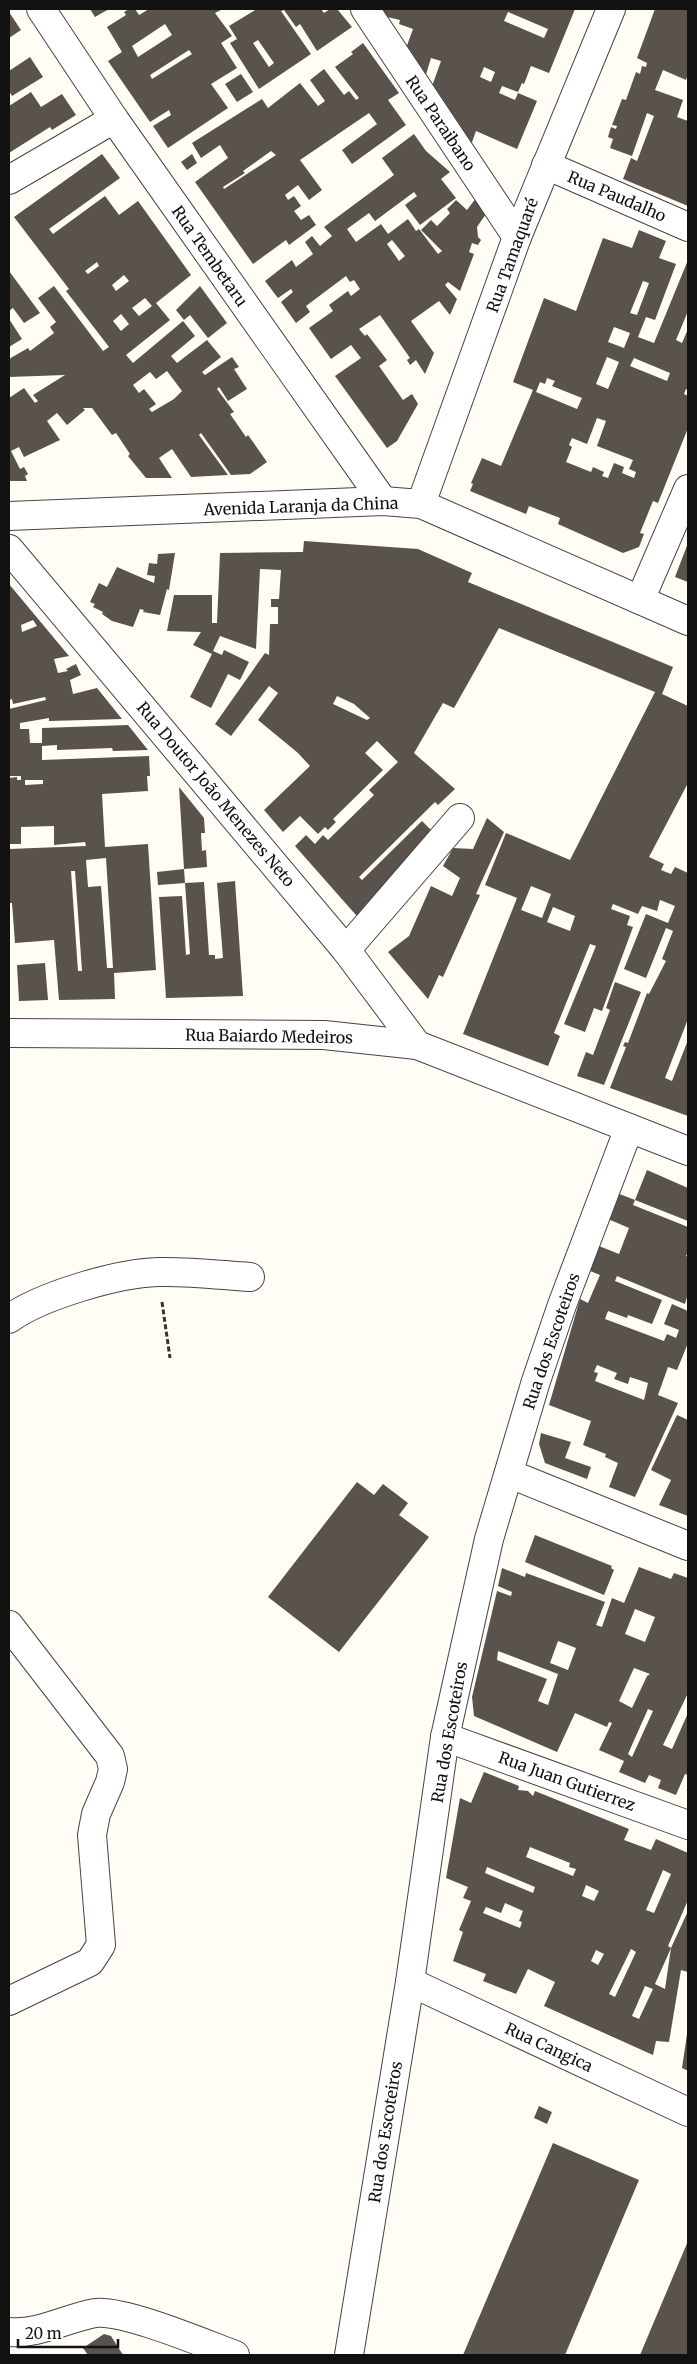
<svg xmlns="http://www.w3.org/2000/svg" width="697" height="2364" font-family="Merriweather,serif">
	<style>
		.building { fill: #5a524d; fill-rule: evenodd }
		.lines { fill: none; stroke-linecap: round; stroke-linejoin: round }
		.minor-casing { stroke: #444; stroke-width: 30 }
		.path { stroke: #333; stroke-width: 3; stroke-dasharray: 5 2.5; stroke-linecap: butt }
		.minor { stroke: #fff; stroke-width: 28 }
		.labels { text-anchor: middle; stroke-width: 5; stroke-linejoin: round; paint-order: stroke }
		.street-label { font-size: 16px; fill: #111; stroke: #fff }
	</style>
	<rect width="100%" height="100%" fill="#fffdf5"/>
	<g class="building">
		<polygon points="90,9 109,9 95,17"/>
		<path d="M129 9H135L139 15 149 9H223L215 13 232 36 221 43 237 68 211 84 228 108 168 148 153 126 171 115 169 110 150 122 108 61 122 52 107 27 126 15 124 12ZM165 24 172 35 138 57 132 46ZM189 50 192 54 152 79 150 75Z"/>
		<path d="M257 9H321L324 13 330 9H337L352 27 317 51 300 24 296 27 284 10 281 11 311 54 259 89 230 43 237 39 229 26ZM258 40 274 63 269 67 253 43Z"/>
		<path d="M378 9H575L549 73 531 66 524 84 522 83 518 92 502 86 499 93 515 100 518 93 537 101 517 149 476 131 471 145 430 92 441 61 431 58 424 81 405 51 413 29 399 24 400 20 383 16ZM508 12 548 29 544 38 504 21ZM484 67 495 72 491 82 480 77Z"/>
		<polygon points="655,9 688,9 688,74 686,80 663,70 655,90 683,100 677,117 688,121 688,206 623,179 631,158 637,161 654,116 647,113 632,156 610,148 613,139 608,137 611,127 616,129 617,126 612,125 622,99 626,100 636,72 640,74 642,66 646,67 647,63 637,58"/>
		<polygon points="9,12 21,30 9,38"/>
		<path d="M363 43 399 93 388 100 406 125 352 164 342 150 377 124 369 113 300 160 322 190 309 200 298 185 285 195 288 200 294 196 301 206 294 211 301 220 309 215 316 225 289 245 286 240 253 264 195 182 228 158 220 145 201 158 192 143 262 99 268 108 300 83 318 106 325 101 310 80 324 69 344 95 349 91 356 100 359 98 335 67 353 54 351 52ZM271 151 276 155 224 189 223 187 245 173 243 171Z"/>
		<polygon points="30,57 43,77 12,96 9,91 9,71"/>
		<polygon points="241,74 253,92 237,102 225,84"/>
		<polygon points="31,92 41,107 62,94 76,115 52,130 50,127 9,153 9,106"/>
		<path d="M414 134 426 151 450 172 441 179 456 198 420 225 405 205 417 196 414 192 375 221 369 213 347 229 356 242 381 224 388 234 408 219 416 231 419 229 438 254 442 251 421 230 431 220 437 226 450 213 447 209 456 200 467 210 476 198 488 211 477 227 478 237 481 240 478 245 472 243 469 252 474 254 460 291 448 282 445 285 457 299 450 315 439 301 411 321 434 353 425 374 416 360 410 365 407 360 410 358 380 315 359 329 365 336 367 334 387 360 379 366 403 400 412 394 418 404 397 441 387 448 335 376 361 358 351 345 331 359 309 328 333 311 329 305 348 291 351 296 360 289 354 280 350 282 346 276 306 306 310 312 296 323 281 302 293 292 291 289 278 298 265 281 292 260 296 267 313 254 305 242 312 236 320 246 332 236 324 227 394 175 382 158ZM392 240 405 256 399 261 387 244Z"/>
		<path d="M102 154 120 178 49 229 53 234 105 196 119 215 138 201 191 275 156 303 170 320 126 355 133 363 183 321 195 336 171 356 177 363 207 340 221 357 202 372 205 375 232 357 239 367 234 369 247 389 228 401 219 387 217 389 234 412 230 414 246 437 248 435 267 462 250 474 231 475 201 433 199 435 228 475 191 477 172 449 159 458 172 478H146L128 456 130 454 116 433 112 435 92 408H83L85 410 67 425 57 413 47 421 60 440 24 457 19 447 11 451 20 469 24 467 28 474 25 476 27 481H9V398L24 388 35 403 38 401 33 395 65 375 9 377V359L28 348 30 351 54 333 50 327 56 322 38 298 54 286 103 351 109 347 66 291 69 289 14 217ZM97 262 99 266 88 274 85 271ZM124 275 129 281 116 291 112 285ZM145 298 152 306 139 316 132 308ZM121 314 129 324 121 331 113 321ZM167 371 182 391 174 399 152 412 149 409 156 404 144 389 139 393 133 385 150 372 156 379Z"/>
		<polygon points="192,154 197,163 187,170 181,162"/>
		<path d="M639 230 666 241 659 258 676 264 655 320 646 317 638 337 654 343 688 260V311L676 340 682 343 688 329V390L686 389 684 394 688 396V428L658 503 653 501 640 533 644 534 639 547 623 553 558 524 560 518 529 506 526 514 470 491 473 484 471 483 482 458 501 466 533 390 513 382 544 298 576 311 603 238 632 248ZM643 281 649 283 637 315 630 313ZM614 327 630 333 624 348 608 342ZM607 357 619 362 608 389 596 384ZM634 358 670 373 667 381 630 366ZM547 378 555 381 552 386 582 398 577 409 536 392 540 382 545 384ZM597 418 606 421 597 446 633 460 629 469 636 472 634 478 622 473 624 467 614 463 608 478 602 476 604 472 593 467 591 472 566 462 572 447 569 445 572 438 587 444Z"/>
		<polygon points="9,271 40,313 24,323 13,308 9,311"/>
		<polygon points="200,286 227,323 208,338 190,315 184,320 176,310"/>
		<polygon points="9,319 22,339 9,347"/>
		<path d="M304 541 418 549 472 573 468 582 673 667 662 694 688 706V783L649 857 664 864 661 870 671 874 675 867 688 873V1019L665 1078 672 1081 688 1040V1116L610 1088 626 1047 623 1046 625 1042 628 1043 647 993 649 994 666 961 662 959 673 931 666 928 646 978 624 969 646 914 668 923 675 906 660 900 657 911 642 906 638 914 613 904 611 909 630 916 627 925 633 927 602 1011 594 1008 585 1032 564 1024 596 946 590 944 554 1033 560 1036 548 1066 463 1034 517 898 485 885 506 833 570 860 655 692 499 628 454 708 443 703 414 753 455 789 438 805 435 802 359 877 362 880 422 821 441 840 363 923 295 846 306 835 315 844 323 835 328 840 374 795 369 790 398 762 377 741 365 753 383 770 333 819 336 822 328 830 325 827 318 834 300 816 283 832 264 810 310 766 298 753 258 720 278 693 269 686 231 736 215 724 265 653 269 655 270 624H278V607H271V599H279L281 570 260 569 256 649 220 636 213 651 222 655 224 650 249 662 240 680 228 674 211 708 190 697 212 654 193 645 201 632 167 631 174 595H212V623H217L220 553 303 552ZM337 696 354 704 370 718 367 720 333 704ZM531 886 551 894 542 918 521 910ZM553 907 575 916 570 931 547 922Z"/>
		<polygon points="688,543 688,582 675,577"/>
		<polygon points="175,553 169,590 167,589 160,615 143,612 144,610 140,609 133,627 112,621 102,614 103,612 93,607 95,604 90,602 99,583 107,587 117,567 154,583 155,576 147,575 149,563 157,564 158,554"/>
		<path d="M9 584 69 656 54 659 58 673 68 671 66 669 76 664 81 675 70 680 73 694 97 688 122 719 49 721V718L20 723V729H29L30 743H42V728L128 725 148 750 113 751 112 748 57 750V745L42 746V760L149 756 150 776H147L148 791 102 794 105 847 148 844 156 970 114 973 115 999 59 1000 54 940 15 943 12 903H9V849L86 846 85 842 54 845V826L21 827V844H9V778L17 777V780H21V776H9V709L46 700 45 697 13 704 12 699 9 700ZM33 620 37 626 22 632 21 625ZM25 780H43V784L25 785ZM106 858 113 968H107L101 886 88 887 86 860ZM71 871H75L82 971H78Z"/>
		<polygon points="179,787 204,818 205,833 201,833 202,851 206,850 207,867 184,869 185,883 158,885 157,872 184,869"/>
		<polygon points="487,818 504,832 476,894 480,895 443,977 439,975 428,999 388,952 409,936 431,886 452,896 460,878 443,866 453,848 473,849"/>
		<polygon points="235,881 243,996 166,998 159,897 182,896 186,955 190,954 185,883 204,882 209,955 215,955 215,959 223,958 217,883"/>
		<polygon points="45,963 48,1000 19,1001 17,965"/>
		<polygon points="615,982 641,992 604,1085 577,1076 586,1052 593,1055 610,1010 606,1008"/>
		<polygon points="647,1170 688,1188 688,1221 635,1200"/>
		<path d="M617 1193 635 1200 633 1205 688 1227V1252L686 1256 688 1257V1294L685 1304 617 1276 615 1281 662 1300 652 1324 628 1315 627 1318 608 1311 605 1319 664 1341 667 1334 676 1338 679 1330 664 1324 672 1304 688 1311V1343L677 1370 668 1367 658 1395 678 1403 635 1497 609 1487 618 1463 605 1457 606 1454 583 1445 591 1421 549 1405 580 1299 588 1303 600 1275 590 1271 599 1246 619 1254 629 1228 608 1219ZM597 1365 617 1373 614 1379 628 1384 630 1377 648 1383 644 1400 595 1381 598 1373 594 1372Z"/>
		<polygon points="677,1415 688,1420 688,1516 659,1505 671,1480 651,1470"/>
		<polygon points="541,1433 571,1442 565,1458 591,1467 587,1479 545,1463 539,1444"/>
		<polygon points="357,1482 374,1495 383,1484 408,1503 399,1515 429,1537 339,1652 268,1597"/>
		<polygon points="535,1535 612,1566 611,1568 614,1570 604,1595 525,1562"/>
		<path d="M639 1567 671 1579 674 1573 688 1578V1693L663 1745 672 1749 688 1713V1775L685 1774 676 1795 658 1788 661 1780 649 1775 645 1783 619 1772 624 1761 599 1750 612 1723 609 1722 607 1727 575 1713 557 1752 474 1716 472 1697 497 1591 511 1596 512 1592 498 1586 502 1568 525 1577 526 1573 605 1602 596 1625 602 1627 612 1598 624 1603ZM635 1609 655 1617 645 1642 625 1634ZM558 1641 576 1648 568 1670 550 1663ZM498 1651 558 1674 548 1705 538 1701 547 1679 497 1660ZM634 1668 650 1674 647 1676 632 1708 619 1701ZM648 1709 653 1711 632 1757 628 1754Z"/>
		<path d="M484 1772 519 1786 518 1790 528 1791 533 1796 535 1791 629 1829 624 1840 651 1850 656 1839 688 1853V1900L668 1946 671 1948 688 1911V1972L681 1970 669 2042 656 2041 653 2055 544 2006 555 1982 528 1969 516 1994 483 1981 486 1974 453 1961 463 1932 459 1930 471 1901 463 1898 468 1887 446 1878 460 1798 471 1803ZM530 1847 570 1863 569 1867 576 1869 573 1876 526 1857ZM487 1867 535 1887 533 1893 485 1873ZM663 1870 671 1874 654 1913 646 1910ZM586 1885 599 1891 594 1901 582 1896ZM505 1903 523 1911 519 1921 522 1922 520 1928 483 1913 486 1907 501 1913ZM671 1948 665 1989 655 1984ZM631 1949 636 1952 615 1997 609 1994ZM596 1950 604 1954 598 1965 591 1961ZM645 1986 653 1989 639 2019 632 2016Z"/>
		<polygon points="687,2034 688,2034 688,2071 682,2068"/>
		<polygon points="539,2106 552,2112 547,2124 534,2118"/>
		<polygon points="553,2143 639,2180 565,2355 463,2355"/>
		<polygon points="688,2241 688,2355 640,2355"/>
		<polygon points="104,2334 111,2336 123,2355 88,2355 83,2348"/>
	</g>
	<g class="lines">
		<defs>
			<g id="minor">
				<polyline points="41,9 114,119 383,501"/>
				<polyline points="365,9 517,237"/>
				<polyline points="546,165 688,227"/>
				<polyline points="9,180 114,119"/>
				<polyline points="421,504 517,237 611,9"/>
				<polyline points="9,516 383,501 421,504 688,621"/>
				<polyline points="9,549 346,950 417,1045"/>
				<polyline points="640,600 688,489"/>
				<polyline points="346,950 460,818"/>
				<polyline points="9,1033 324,1035 417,1045 688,1151"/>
				<path d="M9 1319C40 1296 118 1273 158 1272 188 1271 220 1275 250 1277"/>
				<polyline points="510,1474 688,1546"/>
				<polyline points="9,1625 110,1756 113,1769 110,1782 96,1814 92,1835 101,1945 90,1962 9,2001"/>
				<polyline points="445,1737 688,1825"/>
				<polyline points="410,1982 688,2112"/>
				<path d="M9 2332C38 2335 67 2318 95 2313 123 2309 205 2344 235 2355"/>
				<polyline points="349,2355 410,1982 445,1737 489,1539 536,1381 562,1305 629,1128"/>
			</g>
		</defs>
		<use href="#minor" class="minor-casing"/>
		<polyline class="path" points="162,1302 170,1358"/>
		<use href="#minor" class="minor"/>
	</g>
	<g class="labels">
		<g class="street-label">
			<text transform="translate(441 123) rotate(56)" y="6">Rua Paraibano</text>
			<text transform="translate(617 196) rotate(23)" y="6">Rua Paudalho</text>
			<text transform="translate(512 255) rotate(-70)" y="6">Rua Tamaquaré</text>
			<text transform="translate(210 256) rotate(55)" y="6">Rua Tembetaru</text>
			<text transform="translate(301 506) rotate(-2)" y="6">Avenida Laranja da China</text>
			<text transform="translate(216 794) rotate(50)" y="6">Rua Doutor João Menezes Neto</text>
			<text transform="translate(269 1036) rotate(1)" y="6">Rua Baiardo Medeiros</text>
			<text transform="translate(551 1341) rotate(-71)" y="6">Rua dos Escoteiros</text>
			<text transform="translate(449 1732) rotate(-80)" y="6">Rua dos Escoteiros</text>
			<text transform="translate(567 1781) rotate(20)" y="6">Rua Juan Gutierrez</text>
			<text transform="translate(549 2047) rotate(25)" y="6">Rua Cangica</text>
			<text transform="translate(385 2132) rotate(-81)" y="6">Rua dos Escoteiros</text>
		</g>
	</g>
	<rect width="697" height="2364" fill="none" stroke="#111111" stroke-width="20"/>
	<path d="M18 2339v8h100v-8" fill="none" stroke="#111111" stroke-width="2.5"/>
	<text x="25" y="2339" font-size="15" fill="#111111" stroke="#ffffff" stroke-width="4" paint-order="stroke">20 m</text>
</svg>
